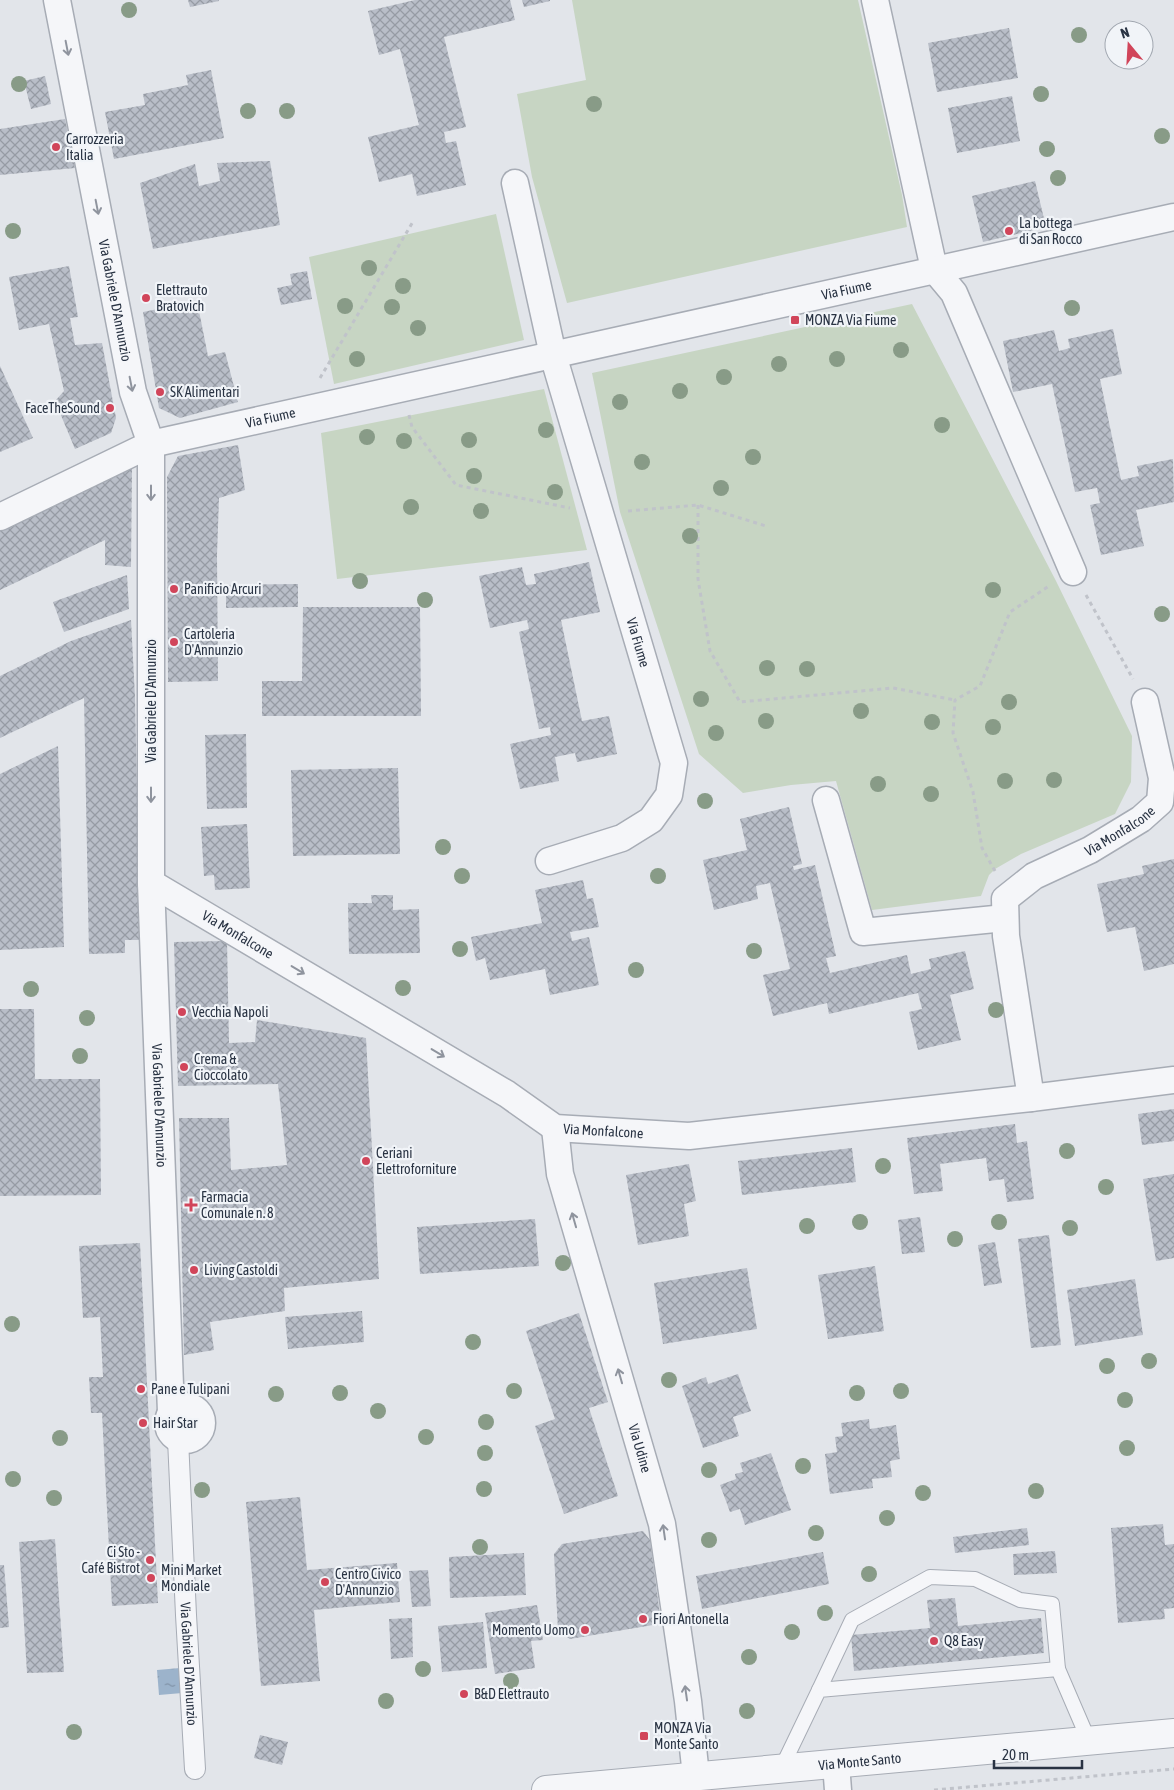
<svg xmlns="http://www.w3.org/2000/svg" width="1174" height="1790" font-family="'Asap Condensed',sans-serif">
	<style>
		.green { fill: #c7d5c3 }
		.water { fill: url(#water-ripples) }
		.building { fill: url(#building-cross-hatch) }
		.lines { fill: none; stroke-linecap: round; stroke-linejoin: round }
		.service-casing { stroke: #a7acb5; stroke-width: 16 }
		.pedestrian-casing { stroke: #a7acb5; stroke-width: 22 }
		.minor-casing { stroke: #a7acb5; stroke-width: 29 }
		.tertiary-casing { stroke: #a7acb5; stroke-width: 30 }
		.path { stroke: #c0c3ca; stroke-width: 3; stroke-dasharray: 4 4; stroke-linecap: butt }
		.service { stroke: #f5f6f9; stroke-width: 14 }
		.pedestrian { stroke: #f5f6f9; stroke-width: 20 }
		.minor { stroke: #f5f6f9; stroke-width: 26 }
		.tertiary { stroke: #f5f6f9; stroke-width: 28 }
		.tree { fill: #889b87 }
		.oneway { stroke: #8f949e }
		.poi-dot { fill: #d1455a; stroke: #f1f4f8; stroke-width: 2 }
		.labels { text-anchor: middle; stroke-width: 4.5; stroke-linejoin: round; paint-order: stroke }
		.poi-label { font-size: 14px; fill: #293343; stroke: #f1f4f8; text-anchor: start }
		.street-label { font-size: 14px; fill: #293343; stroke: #f1f4f8 }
	</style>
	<defs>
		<pattern id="water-ripples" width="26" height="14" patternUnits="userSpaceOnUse" patternTransform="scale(1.25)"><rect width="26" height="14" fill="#9cb3cb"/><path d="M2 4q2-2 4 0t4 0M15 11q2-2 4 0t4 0" fill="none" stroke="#7f92a6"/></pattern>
		<pattern id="building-cross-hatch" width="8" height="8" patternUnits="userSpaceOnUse" patternTransform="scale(1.25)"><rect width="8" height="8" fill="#b9bec8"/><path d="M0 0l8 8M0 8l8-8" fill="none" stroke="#969ba4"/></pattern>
	</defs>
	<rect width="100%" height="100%" fill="#e2e5ea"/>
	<g class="green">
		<polygon points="572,0 858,0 902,195 907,227 567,303 532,177 517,94 586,80"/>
		<polygon points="496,214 524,340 334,384 309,257"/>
		<polygon points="912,304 1056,581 1132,736 1131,782 1115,814 1021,854 995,869 989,875 981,896 872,910 836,781 791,785 743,793 699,754 620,512 592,373"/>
		<polygon points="544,389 587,550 337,579 321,433"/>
	</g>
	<polygon class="water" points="192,1667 194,1692 159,1695 157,1670"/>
	<g class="building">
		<polygon points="188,0 219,0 219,1 190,7"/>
		<polygon points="415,0 510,0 515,20 444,37 466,127 444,132 446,143 456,141 466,185 417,196 412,174 379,182 368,137 419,125 400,49 379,55 368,11"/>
		<polygon points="522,0 550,0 550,1 524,7"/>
		<polygon points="1009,28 1018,78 937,92 928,43"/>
		<polygon points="211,70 224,138 114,159 105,112 145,105 143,94 188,85 186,75"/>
		<polygon points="45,76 51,104 31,109 24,81"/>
		<polygon points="1012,96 1020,141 957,153 948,108"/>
		<polygon points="65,119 75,168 0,175 0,129"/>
		<polygon points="270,161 280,225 153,249 140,183 195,164 199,186 220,181 217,163"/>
		<polygon points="1035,181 1046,227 983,242 972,196"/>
		<polygon points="69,266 78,317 70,318 75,345 102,343 116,418 111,433 75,449 55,401 64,391 49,324 19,330 9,277"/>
		<polygon points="307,271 312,299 281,305 277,288 292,285 290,274"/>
		<polygon points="197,301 208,356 225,352 238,402 180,418 159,408 143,312"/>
		<polygon points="1113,329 1122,374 1100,379 1121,480 1139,476 1137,466 1173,459 1174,502 1136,510 1144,546 1101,555 1090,505 1100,503 1097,488 1075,492 1052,384 1013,392 1003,341 1054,330 1059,351 1070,348 1068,339"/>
		<polygon points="0,366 33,438 0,452"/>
		<polygon points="238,445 245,490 219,498 217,555 218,681 168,682 167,477 178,456"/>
		<polygon points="132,467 131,567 105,565 105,540 0,590 0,530"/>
		<polygon points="589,562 600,612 561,620 582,721 609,716 617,754 577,762 575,753 555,757 559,781 520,789 510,744 551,735 550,727 539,729 519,632 529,629 527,620 490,628 479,576 522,567 526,585 536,584 534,574"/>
		<polygon points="127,575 129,609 64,632 53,602"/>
		<polygon points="298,584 298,607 226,608 226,585"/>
		<polygon points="303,607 420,607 421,716 262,716 262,681 302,681"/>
		<polygon points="131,620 135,697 140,940 125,940 125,953 89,954 84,698 0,738 0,676 71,641"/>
		<polygon points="246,734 247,808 207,809 205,735"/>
		<polygon points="58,746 64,947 0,950 0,774"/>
		<polygon points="398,768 400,854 293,856 291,770"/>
		<polygon points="789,807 802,864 793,866 794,870 815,865 836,956 826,958 830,973 907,955 911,974 931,969 929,959 965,951 974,989 950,995 961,1040 918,1050 909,1012 922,1009 918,993 829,1014 827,1003 773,1016 763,975 790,969 770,883 756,886 758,899 714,910 703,860 747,850 740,819"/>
		<polygon points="247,824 250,888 215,890 214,875 204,876 201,827"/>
		<polygon points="1174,859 1174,964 1144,971 1135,927 1107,932 1097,884 1144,874 1142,866"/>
		<polygon points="583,880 587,899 593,898 599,927 570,932 572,941 589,937 599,985 550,995 545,969 490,980 485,958 476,961 471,937 542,923 535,890"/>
		<polygon points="371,895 393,895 393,910 419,909 420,953 349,954 348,903 372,903"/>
		<polygon points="227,941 229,1043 255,1042 257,1020 366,1038 379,1279 284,1288 285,1311 210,1322 214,1350 184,1355 179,1118 229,1118 231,1170 287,1165 278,1084 178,1086 174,942"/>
		<polygon points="0,1009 34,1009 35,1079 100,1079 101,1195 0,1196"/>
		<polygon points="1174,1109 1174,1141 1142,1145 1138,1114"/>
		<polygon points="1015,1124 1017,1143 1027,1141 1034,1199 1007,1202 1004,1179 989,1181 986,1158 940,1164 943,1191 914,1194 907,1138"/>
		<polygon points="852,1148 856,1182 742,1195 738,1161"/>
		<polygon points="689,1164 696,1201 684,1204 689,1236 638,1245 626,1175"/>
		<polygon points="1174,1174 1174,1258 1156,1261 1143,1179"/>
		<polygon points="920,1217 925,1252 902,1254 898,1220"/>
		<polygon points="535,1219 539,1266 420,1274 417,1227"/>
		<polygon points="1049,1235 1061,1345 1031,1348 1018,1239"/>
		<polygon points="995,1242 1002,1283 984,1286 978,1245"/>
		<polygon points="140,1243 158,1603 112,1606 102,1413 91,1413 89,1377 103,1377 100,1317 83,1318 79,1246"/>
		<polygon points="875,1266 884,1331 828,1339 818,1275"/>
		<polygon points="747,1268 757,1329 663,1344 654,1283"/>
		<polygon points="1135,1279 1143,1335 1075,1346 1067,1290"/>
		<polygon points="362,1311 364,1342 288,1349 285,1317"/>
		<polygon points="579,1313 608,1402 589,1408 618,1496 564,1514 535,1426 555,1419 526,1331"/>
		<polygon points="738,1374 751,1411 733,1417 739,1436 703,1448 682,1386 706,1377 708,1384"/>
		<polygon points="869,1419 870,1429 896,1425 900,1459 890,1461 892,1477 872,1479 873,1488 830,1494 825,1454 837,1452 835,1437 843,1436 841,1423"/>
		<polygon points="771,1453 791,1510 745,1525 740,1509 730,1512 720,1485 736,1479 735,1474 743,1472 740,1463"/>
		<polygon points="300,1497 307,1570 397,1563 400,1602 314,1610 320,1681 261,1686 246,1502"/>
		<polygon points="1163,1524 1165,1545 1174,1544 1174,1608 1164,1609 1165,1619 1118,1623 1111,1528"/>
		<polygon points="1027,1528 1029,1545 955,1553 953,1537"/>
		<polygon points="643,1531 650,1540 660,1615 653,1625 570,1639 558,1631 554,1554 562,1544"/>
		<polygon points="55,1539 64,1672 27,1673 19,1542"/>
		<polygon points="1055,1551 1057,1573 1014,1575 1013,1554"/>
		<polygon points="823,1552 829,1584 702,1609 696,1576"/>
		<polygon points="524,1553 526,1595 450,1598 449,1557"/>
		<polygon points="0,1565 4,1565 9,1627 0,1628"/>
		<polygon points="428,1570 431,1606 412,1607 409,1571"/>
		<polygon points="955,1598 958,1626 1041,1618 1044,1653 854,1671 851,1635 930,1628 927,1600"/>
		<polygon points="537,1605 543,1640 531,1641 535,1668 495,1674 485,1613"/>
		<polygon points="412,1618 413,1657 391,1659 389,1619"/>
		<polygon points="483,1622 487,1668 442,1672 438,1626"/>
		<polygon points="260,1735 288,1742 282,1765 254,1758"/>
	</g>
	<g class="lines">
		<defs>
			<g id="service">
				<polyline points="819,1690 852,1620 930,1577 975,1579 1020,1600 1052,1604 1058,1669"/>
				<polyline points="781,1769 819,1690 1058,1669 1089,1741"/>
			</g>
			<g id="pedestrian">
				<path id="s1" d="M178 1439 186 1615 195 1769"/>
			</g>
			<g id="minor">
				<path id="s2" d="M57 0 133 392 151 444V883L171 1412"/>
				<polyline points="875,0 934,269 954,293 1073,572"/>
				<path id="s3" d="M515 183 553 355 674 763 669 795 651 820 622 838 549 861"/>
				<path id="s4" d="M0 517 151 444 1174 217"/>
				<polyline points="826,800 863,932 1005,918"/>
				<path id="s5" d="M151 883 507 1094 555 1128 689 1136 1031 1098 1174 1080"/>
				<path id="s6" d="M1031 1098 1006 936 1005 899 1034 876 1090 850 1141 819 1160 802 1162 778 1145 702"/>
				<path id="s7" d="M555 1128 560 1174 662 1524 688 1701 696 1776"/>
				<circle cx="185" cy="1423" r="17"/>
				<polyline points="836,1764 838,1790"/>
			</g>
			<g id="tertiary">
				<path id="s8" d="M546 1790 1174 1733"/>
			</g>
		</defs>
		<use href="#service" class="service-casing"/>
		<use href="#pedestrian" class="pedestrian-casing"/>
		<use href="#minor" class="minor-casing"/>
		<use href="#tertiary" class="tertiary-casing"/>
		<g class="path">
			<polyline points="320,378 414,220"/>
			<polyline points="409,415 412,427 456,485 570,508"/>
			<polyline points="698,505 698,579 710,651 740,702 893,688 955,700"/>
			<polyline points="628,511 698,505 766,526"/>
			<polyline points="1086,595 1133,679"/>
			<polyline points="995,871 982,848 973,792 953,733 955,700 980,686 1010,612 1049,586"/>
			<polyline points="934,1790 1174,1769"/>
		</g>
		<use href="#service" class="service"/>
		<use href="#pedestrian" class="pedestrian"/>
		<use href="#minor" class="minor"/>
		<use href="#tertiary" class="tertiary"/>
	</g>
	<g class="tree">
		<circle cx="129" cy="10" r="8"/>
		<circle cx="1079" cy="35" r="8"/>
		<circle cx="19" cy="84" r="8"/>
		<circle cx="1041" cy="94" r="8"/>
		<circle cx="594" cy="104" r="8"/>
		<circle cx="248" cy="111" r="8"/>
		<circle cx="287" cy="111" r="8"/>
		<circle cx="1162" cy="136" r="8"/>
		<circle cx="1047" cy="149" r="8"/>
		<circle cx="1058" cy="178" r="8"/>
		<circle cx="13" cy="231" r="8"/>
		<circle cx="369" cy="268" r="8"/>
		<circle cx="403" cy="286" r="8"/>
		<circle cx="345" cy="306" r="8"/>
		<circle cx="392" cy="307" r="8"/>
		<circle cx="1072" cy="308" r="8"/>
		<circle cx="418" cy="328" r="8"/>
		<circle cx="901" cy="350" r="8"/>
		<circle cx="357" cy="359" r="8"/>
		<circle cx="837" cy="359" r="8"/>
		<circle cx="779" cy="364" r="8"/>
		<circle cx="724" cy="377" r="8"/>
		<circle cx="680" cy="391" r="8"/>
		<circle cx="620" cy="402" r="8"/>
		<circle cx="942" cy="425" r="8"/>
		<circle cx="546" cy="430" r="8"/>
		<circle cx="367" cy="437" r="8"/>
		<circle cx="469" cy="440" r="8"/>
		<circle cx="404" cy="441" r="8"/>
		<circle cx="753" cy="457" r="8"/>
		<circle cx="642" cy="462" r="8"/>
		<circle cx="474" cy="476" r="8"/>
		<circle cx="721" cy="488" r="8"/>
		<circle cx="555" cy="492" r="8"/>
		<circle cx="411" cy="507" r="8"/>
		<circle cx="481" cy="511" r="8"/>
		<circle cx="690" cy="536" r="8"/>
		<circle cx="360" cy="581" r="8"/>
		<circle cx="993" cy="590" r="8"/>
		<circle cx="425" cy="600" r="8"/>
		<circle cx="1162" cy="614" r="8"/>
		<circle cx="767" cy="668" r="8"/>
		<circle cx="807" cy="669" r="8"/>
		<circle cx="701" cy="699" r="8"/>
		<circle cx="1009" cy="702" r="8"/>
		<circle cx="861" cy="711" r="8"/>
		<circle cx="766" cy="721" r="8"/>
		<circle cx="932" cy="722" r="8"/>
		<circle cx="993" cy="727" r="8"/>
		<circle cx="716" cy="733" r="8"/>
		<circle cx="1054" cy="780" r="8"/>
		<circle cx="1005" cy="781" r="8"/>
		<circle cx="878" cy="784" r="8"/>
		<circle cx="931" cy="794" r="8"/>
		<circle cx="705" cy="801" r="8"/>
		<circle cx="443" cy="847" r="8"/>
		<circle cx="462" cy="876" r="8"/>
		<circle cx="658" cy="876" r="8"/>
		<circle cx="460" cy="949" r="8"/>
		<circle cx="754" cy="951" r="8"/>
		<circle cx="636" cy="970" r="8"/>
		<circle cx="403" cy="988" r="8"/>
		<circle cx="31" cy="989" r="8"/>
		<circle cx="996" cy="1010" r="8"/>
		<circle cx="87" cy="1018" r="8"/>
		<circle cx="80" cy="1056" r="8"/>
		<circle cx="1067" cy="1151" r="8"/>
		<circle cx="883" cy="1166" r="8"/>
		<circle cx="1106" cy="1187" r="8"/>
		<circle cx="860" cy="1222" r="8"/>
		<circle cx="999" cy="1222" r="8"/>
		<circle cx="807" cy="1226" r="8"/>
		<circle cx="1070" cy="1228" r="8"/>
		<circle cx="955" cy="1239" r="8"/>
		<circle cx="563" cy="1263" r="8"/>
		<circle cx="12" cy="1324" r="8"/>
		<circle cx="473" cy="1342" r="8"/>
		<circle cx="1149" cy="1361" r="8"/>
		<circle cx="1107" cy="1366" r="8"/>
		<circle cx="669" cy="1380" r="8"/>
		<circle cx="514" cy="1391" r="8"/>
		<circle cx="901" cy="1391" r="8"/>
		<circle cx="340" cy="1393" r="8"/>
		<circle cx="857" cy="1393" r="8"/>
		<circle cx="276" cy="1394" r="8"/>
		<circle cx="1125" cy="1400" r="8"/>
		<circle cx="378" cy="1411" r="8"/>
		<circle cx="486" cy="1422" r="8"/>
		<circle cx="426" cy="1437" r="8"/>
		<circle cx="60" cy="1438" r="8"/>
		<circle cx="1127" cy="1448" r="8"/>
		<circle cx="485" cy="1453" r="8"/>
		<circle cx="803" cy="1466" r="8"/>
		<circle cx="709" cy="1470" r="8"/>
		<circle cx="13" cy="1479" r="8"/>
		<circle cx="484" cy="1489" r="8"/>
		<circle cx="202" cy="1490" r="8"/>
		<circle cx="1036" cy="1491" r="8"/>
		<circle cx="923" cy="1493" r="8"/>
		<circle cx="54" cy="1498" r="8"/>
		<circle cx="887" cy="1518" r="8"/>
		<circle cx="816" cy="1533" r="8"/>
		<circle cx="709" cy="1540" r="8"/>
		<circle cx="480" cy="1547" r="8"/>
		<circle cx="869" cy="1574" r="8"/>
		<circle cx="825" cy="1613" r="8"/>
		<circle cx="792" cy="1632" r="8"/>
		<circle cx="749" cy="1657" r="8"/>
		<circle cx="423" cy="1669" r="8"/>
		<circle cx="511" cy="1681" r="8"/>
		<circle cx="386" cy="1701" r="8"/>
		<circle cx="747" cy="1711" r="8"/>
		<circle cx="74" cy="1732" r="8"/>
	</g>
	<defs><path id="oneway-shaft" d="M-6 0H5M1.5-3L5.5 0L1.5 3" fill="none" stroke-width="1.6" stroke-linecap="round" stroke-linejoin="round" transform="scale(1.25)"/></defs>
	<g class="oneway">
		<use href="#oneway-shaft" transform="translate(67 48) rotate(79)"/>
		<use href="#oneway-shaft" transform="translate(97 207) rotate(79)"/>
		<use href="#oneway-shaft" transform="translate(131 384) rotate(79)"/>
		<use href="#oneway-shaft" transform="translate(151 493) rotate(90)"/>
		<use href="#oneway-shaft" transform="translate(151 795) rotate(90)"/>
		<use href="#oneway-shaft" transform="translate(298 970) rotate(31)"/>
		<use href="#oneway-shaft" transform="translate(438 1053) rotate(31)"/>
		<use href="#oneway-shaft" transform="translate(574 1220) rotate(-106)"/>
		<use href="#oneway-shaft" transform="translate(620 1376) rotate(-106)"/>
		<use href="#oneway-shaft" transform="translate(664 1532) rotate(-98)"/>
		<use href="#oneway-shaft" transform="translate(686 1693) rotate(-98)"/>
	</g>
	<g class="poi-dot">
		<circle cx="56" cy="147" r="5"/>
		<circle cx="1009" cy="231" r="5"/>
		<circle cx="146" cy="298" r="5"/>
		<rect x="790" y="315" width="10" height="10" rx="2.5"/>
		<circle cx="160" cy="392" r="5"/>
		<circle cx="110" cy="408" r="5"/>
		<circle cx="174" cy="589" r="5"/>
		<circle cx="174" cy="642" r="5"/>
		<circle cx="182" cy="1012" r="5"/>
		<circle cx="184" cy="1067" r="5"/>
		<circle cx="366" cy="1161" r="5"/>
		<path d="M188.5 1197.5h5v5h5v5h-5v5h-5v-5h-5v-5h5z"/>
		<circle cx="194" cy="1270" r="5"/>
		<circle cx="141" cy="1389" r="5"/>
		<circle cx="143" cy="1423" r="5"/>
		<circle cx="150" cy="1560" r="5"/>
		<circle cx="151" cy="1578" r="5"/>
		<circle cx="325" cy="1582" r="5"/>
		<circle cx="643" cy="1619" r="5"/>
		<circle cx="585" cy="1630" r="5"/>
		<circle cx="934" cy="1641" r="5"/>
		<circle cx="464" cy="1694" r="5"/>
		<rect x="639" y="1731" width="10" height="10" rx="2.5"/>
	</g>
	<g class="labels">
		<g class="poi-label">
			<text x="66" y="144">Carrozzeria<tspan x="66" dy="16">Italia</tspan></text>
			<text x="1019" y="228">La bottega<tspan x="1019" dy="16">di San Rocco</tspan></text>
			<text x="156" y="295">Elettrauto<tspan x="156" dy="16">Bratovich</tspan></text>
			<text x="805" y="325">MONZA Via Fiume</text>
			<text x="170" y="397">SK Alimentari</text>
			<text x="100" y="413" text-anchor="end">FaceTheSound</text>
			<text x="184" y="594">Panificio Arcuri</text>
			<text x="184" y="639">Cartoleria<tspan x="184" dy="16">D'Annunzio</tspan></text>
			<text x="192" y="1017">Vecchia Napoli</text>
			<text x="194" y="1064">Crema &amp;<tspan x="194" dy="16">Cioccolato</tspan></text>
			<text x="376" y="1158">Ceriani<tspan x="376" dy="16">Elettroforniture</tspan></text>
			<text x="201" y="1202">Farmacia<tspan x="201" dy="16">Comunale n. 8</tspan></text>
			<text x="204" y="1275">Living Castoldi</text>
			<text x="151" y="1394">Pane e Tulipani</text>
			<text x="153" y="1428">Hair Star</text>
			<text x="140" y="1557" text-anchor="end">Ci Sto -<tspan x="140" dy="16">Café Bistrot</tspan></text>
			<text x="161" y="1575">Mini Market<tspan x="161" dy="16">Mondiale</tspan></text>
			<text x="335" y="1579">Centro Civico<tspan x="335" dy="16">D'Annunzio</tspan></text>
			<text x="653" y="1624">Fiori Antonella</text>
			<text x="575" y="1635" text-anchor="end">Momento Uomo</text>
			<text x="944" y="1646">Q8 Easy</text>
			<text x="474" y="1699">B&amp;D Elettrauto</text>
			<text x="654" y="1733">MONZA Via<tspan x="654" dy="16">Monte Santo</tspan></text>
		</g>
		<g class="street-label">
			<text dy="5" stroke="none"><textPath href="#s4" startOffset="880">Via Fiume</textPath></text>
			<text dy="5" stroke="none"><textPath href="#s2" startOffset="306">Via Gabriele D'Annunzio</textPath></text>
			<text dy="5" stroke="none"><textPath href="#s4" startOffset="290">Via Fiume</textPath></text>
			<text dy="5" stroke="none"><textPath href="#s3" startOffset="476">Via Fiume</textPath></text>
			<text transform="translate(151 701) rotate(-90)" y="5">Via Gabriele D'Annunzio</text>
			<text dy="5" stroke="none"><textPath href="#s6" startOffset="335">Via Monfalcone</textPath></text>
			<text dy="5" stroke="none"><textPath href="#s5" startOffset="101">Via Monfalcone</textPath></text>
			<text dy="5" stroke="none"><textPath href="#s2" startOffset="1116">Via Gabriele D'Annunzio</textPath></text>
			<text dy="5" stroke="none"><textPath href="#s5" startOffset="521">Via Monfalcone</textPath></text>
			<text dy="5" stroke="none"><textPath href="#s7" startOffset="332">Via Udine</textPath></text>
			<text dy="5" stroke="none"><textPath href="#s1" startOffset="225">Via Gabriele D'Annunzio</textPath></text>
			<text dy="5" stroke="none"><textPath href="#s8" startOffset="315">Via Monte Santo</textPath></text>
		</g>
	</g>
	<g transform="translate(1129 45) rotate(342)"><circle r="24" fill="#f1f4f8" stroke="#a1a7b0"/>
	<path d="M0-4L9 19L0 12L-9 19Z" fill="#d1455a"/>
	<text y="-8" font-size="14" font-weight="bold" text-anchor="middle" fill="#293343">N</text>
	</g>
	<path d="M994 1760v8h88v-8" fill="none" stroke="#293343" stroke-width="2.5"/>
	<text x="1002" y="1760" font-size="15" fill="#293343" stroke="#f1f4f8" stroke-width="4" paint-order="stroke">20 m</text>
</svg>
